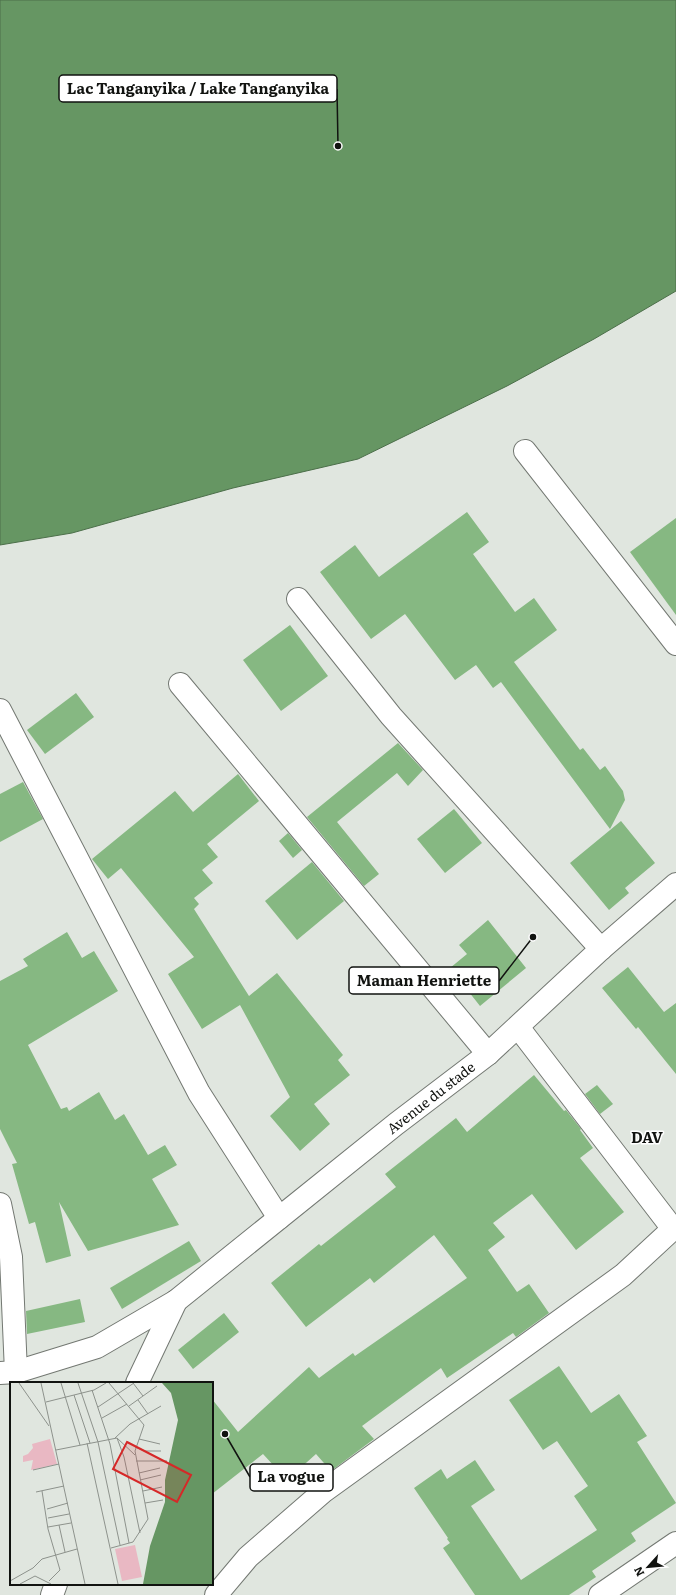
<svg xmlns="http://www.w3.org/2000/svg" width="676" height="1595" font-family="Literata,serif">
	<style>
		.water { fill: #669663; stroke: #4c6f4a }
		.building { fill: #86b882 }
		.lines { fill: none; stroke-linecap: round; stroke-linejoin: round }
		.minor-casing { stroke: #737872; stroke-width: 24 }
		.tertiary-casing { stroke: #737872; stroke-width: 24 }
		.minor { stroke: #fff; stroke-width: 22 }
		.tertiary { stroke: #fff; stroke-width: 22 }
		.labels { text-anchor: middle; stroke-width: 3; stroke-linejoin: round; paint-order: stroke }
		.street-label { font-size: 14px; fill: #111310; stroke: #fff }
		.neighbourhood-label { font-size: 15px; font-weight: bold; fill: #111310; stroke: #fff }
		.inset-road { fill: none; stroke: #8d928c; stroke-width: 1 }
		.view { fill: #d62828; fill-opacity: 0.15; stroke: #d62828; stroke-width: 2 }
		.inset-edge { fill: none; stroke: #111310; stroke-width: 2 }
		.leader { fill: none; stroke: #111310; stroke-width: 1.5 }
		.callout-dot { fill: #111310; stroke: #fff; stroke-width: 1.5 }
		.callout { fill: #fff; stroke: #111310; stroke-width: 1.5 }
		.callout-label { font-size: 15px; text-anchor: middle; font-weight: bold; fill: #111310 }
	</style>
	<rect width="100%" height="100%" fill="#e0e6df"/>
	<polygon class="water" points="0,0 676,0 676,291 594,339 507,386 358,459 233,488 72,533 0,545"/>
	<g class="building">
		<polygon points="467,512 489,542 473,554 515,612 534,598 557,630 514,662 580,750 583,748 600,770 605,766 623,791 625,800 610,829 501,682 493,688 476,665 455,680 405,614 371,639 320,572 355,545 379,577"/>
		<polygon points="676,518 676,615 630,552"/>
		<polygon points="290,625 328,676 281,711 243,660"/>
		<polygon points="76,693 94,717 45,754 27,730"/>
		<polygon points="398,743 423,770 408,786 397,773 337,822 379,874 364,886 307,817"/>
		<polygon points="238,774 259,801 207,844 218,857 202,870 213,883 194,898 199,904 194,909 249,996 277,973 343,1055 338,1060 350,1075 314,1104 330,1124 300,1151 270,1116 290,1097 240,1005 202,1029 168,974 194,957 121,868 108,879 92,859 175,791 193,812"/>
		<polygon points="23,782 43,819 0,842 0,794"/>
		<polygon points="454,809 482,843 445,873 417,839"/>
		<polygon points="621,821 655,863 625,888 629,893 609,910 570,863"/>
		<polygon points="288,833 302,850 293,858 279,841"/>
		<polygon points="312,862 344,901 297,940 265,901"/>
		<polygon points="488,920 526,968 480,1006 450,968 467,954 459,945"/>
		<polygon points="67,932 82,958 94,951 118,991 28,1045 61,1109 67,1107 69,1111 99,1092 115,1120 124,1114 148,1155 165,1145 177,1165 152,1179 179,1225 88,1251 59,1202 71,1256 46,1263 35,1222 29,1224 12,1164 17,1163 0,1129 0,981 28,966 23,959"/>
		<polygon points="628,967 664,1012 676,1003 676,1074 638,1027 636,1029 602,988"/>
		<polygon points="534,1075 564,1111 566,1110 581,1129 580,1130 593,1148 580,1158 624,1212 576,1250 532,1194 493,1223 505,1237 488,1250 517,1292 529,1284 549,1313 516,1337 513,1333 447,1378 441,1368 362,1426 374,1439 331,1471 316,1454 287,1480 263,1454 212,1494 212,1399 238,1432 309,1367 319,1378 353,1353 355,1356 467,1278 434,1235 374,1283 370,1278 306,1327 271,1283 319,1244 321,1246 396,1187 385,1174 456,1118 467,1132"/>
		<polygon points="597,1085 613,1104 600,1114 585,1094"/>
		<polygon points="189,1241 201,1261 122,1309 110,1288"/>
		<polygon points="80,1299 85,1322 27,1334 26,1311"/>
		<polygon points="224,1313 239,1332 193,1369 178,1350"/>
		<polygon points="559,1366 591,1413 619,1394 647,1436 637,1442 676,1503 631,1533 636,1541 592,1571 596,1577 569,1595 475,1595 443,1548 450,1543 447,1539 448,1538 414,1488 441,1469 447,1479 475,1460 495,1490 471,1506 521,1580 597,1530 574,1496 588,1486 557,1441 543,1450 509,1400"/>
	</g>
	<g class="lines">
		<defs>
			<g id="minor">
				<polyline points="525,451 676,644"/>
				<polyline points="298,599 391,716 601,949"/>
				<polyline points="180,684 488,1054"/>
				<polyline points="0,710 199,1093 279,1218"/>
				<polyline points="518,1027 673,1229"/>
				<polyline points="0,1204 11,1257 16,1372"/>
				<polyline points="216,1595 248,1557 324,1491 623,1275 676,1226"/>
				<polyline points="600,1595 676,1543"/>
			</g>
			<g id="tertiary">
				<polyline points="0,1373 16,1372 97,1347 176,1301 396,1124 488,1054 601,949 676,884"/>
				<polyline points="137,1383 176,1301"/>
				<polyline points="52,1595 56,1584"/>
			</g>
		</defs>
		<use href="#minor" class="minor-casing"/>
		<use href="#tertiary" class="tertiary-casing"/>
		<use href="#minor" class="minor"/>
		<use href="#tertiary" class="tertiary"/>
	</g>
	<g class="labels">
		<g class="street-label">
			<text transform="translate(431 1098) rotate(-38)" y="5">Avenue du stade</text>
		</g>
		<g class="neighbourhood-label">
			<text x="647" y="1143">DAV</text>
		</g>
	</g>
	<g transform="translate(10 1382)">
		<rect width="203" height="203" fill="#e0e6df"/>
		<path d="M40 57 47 82 21 88 23 78 13 80V74L18 72 23 66 22 62ZM125 163 132 195 112 199 105 167Z" fill="#e9b8c3"/>
		<path d="M152 1H203V202H133L140 164 155 120V98L168 38 161 11Z" fill="#669663"/>
		<path class="inset-road" d="M9 1 39 44M31 1 75 202M51 1 70 63M68 1 88 60 110 163M99 1 134 43 125 69 138 137 123 160 101 166M123 1 133 14M82 8 100 62 119 161M64 13 80 61M128 18 138 32M36 20 84 8 96 1M119 24 147 4M88 25 124 1M92 36 117 22M105 56 120 42 151 24M107 56 114 75 130 151M129 57 150 62M77 61 108 202M125 65 135 69H151M46 68 107 56 125 73M126 79H157M23 88 49 82M129 91 150 86M130 98 151 93M32 109 38 147 50 188 39 199M133 109 152 105M26 110 54 104M135 121 153 118M37 127 58 121M38 136 59 132M49 143 55 170M38 145 61 141M0 199 23 186 32 177 67 167M10 202 25 194 41 202"/>
		<path class="view" d="M117 60 181 93 167 120 103 87Z"/>
		<rect width="203" height="203" class="inset-edge"/>
	</g>
	<path class="leader" d="M338 146L337 89M533 937L499 981M225 1434L250 1477"/>
	<g class="callout-dot">
		<circle cx="338" cy="146" r="4"/>
		<circle cx="533" cy="937" r="4"/>
		<circle cx="225" cy="1434" r="4"/>
	</g>
	<g class="callout">
		<rect x="59" y="75" width="278" height="27" rx="4"/>
		<rect x="349" y="967" width="150" height="27" rx="4"/>
		<rect x="250" y="1464" width="83" height="27" rx="4"/>
	</g>
	<g class="callout-label">
		<text x="198" y="94">Lac Tanganyika / Lake Tanganyika</text>
		<text x="424" y="986">Maman Henriette</text>
		<text x="291" y="1482">La vogue</text>
	</g>
	<g transform="translate(648 1567) rotate(243)" stroke="#ffffff" stroke-width="3" paint-order="stroke">
	<path d="M0-3L7 15L0 10L-7 15Z" fill="#111310"/>
	<text y="-6" font-size="11" font-weight="bold" text-anchor="middle" fill="#111310">N</text>
	</g>
</svg>
